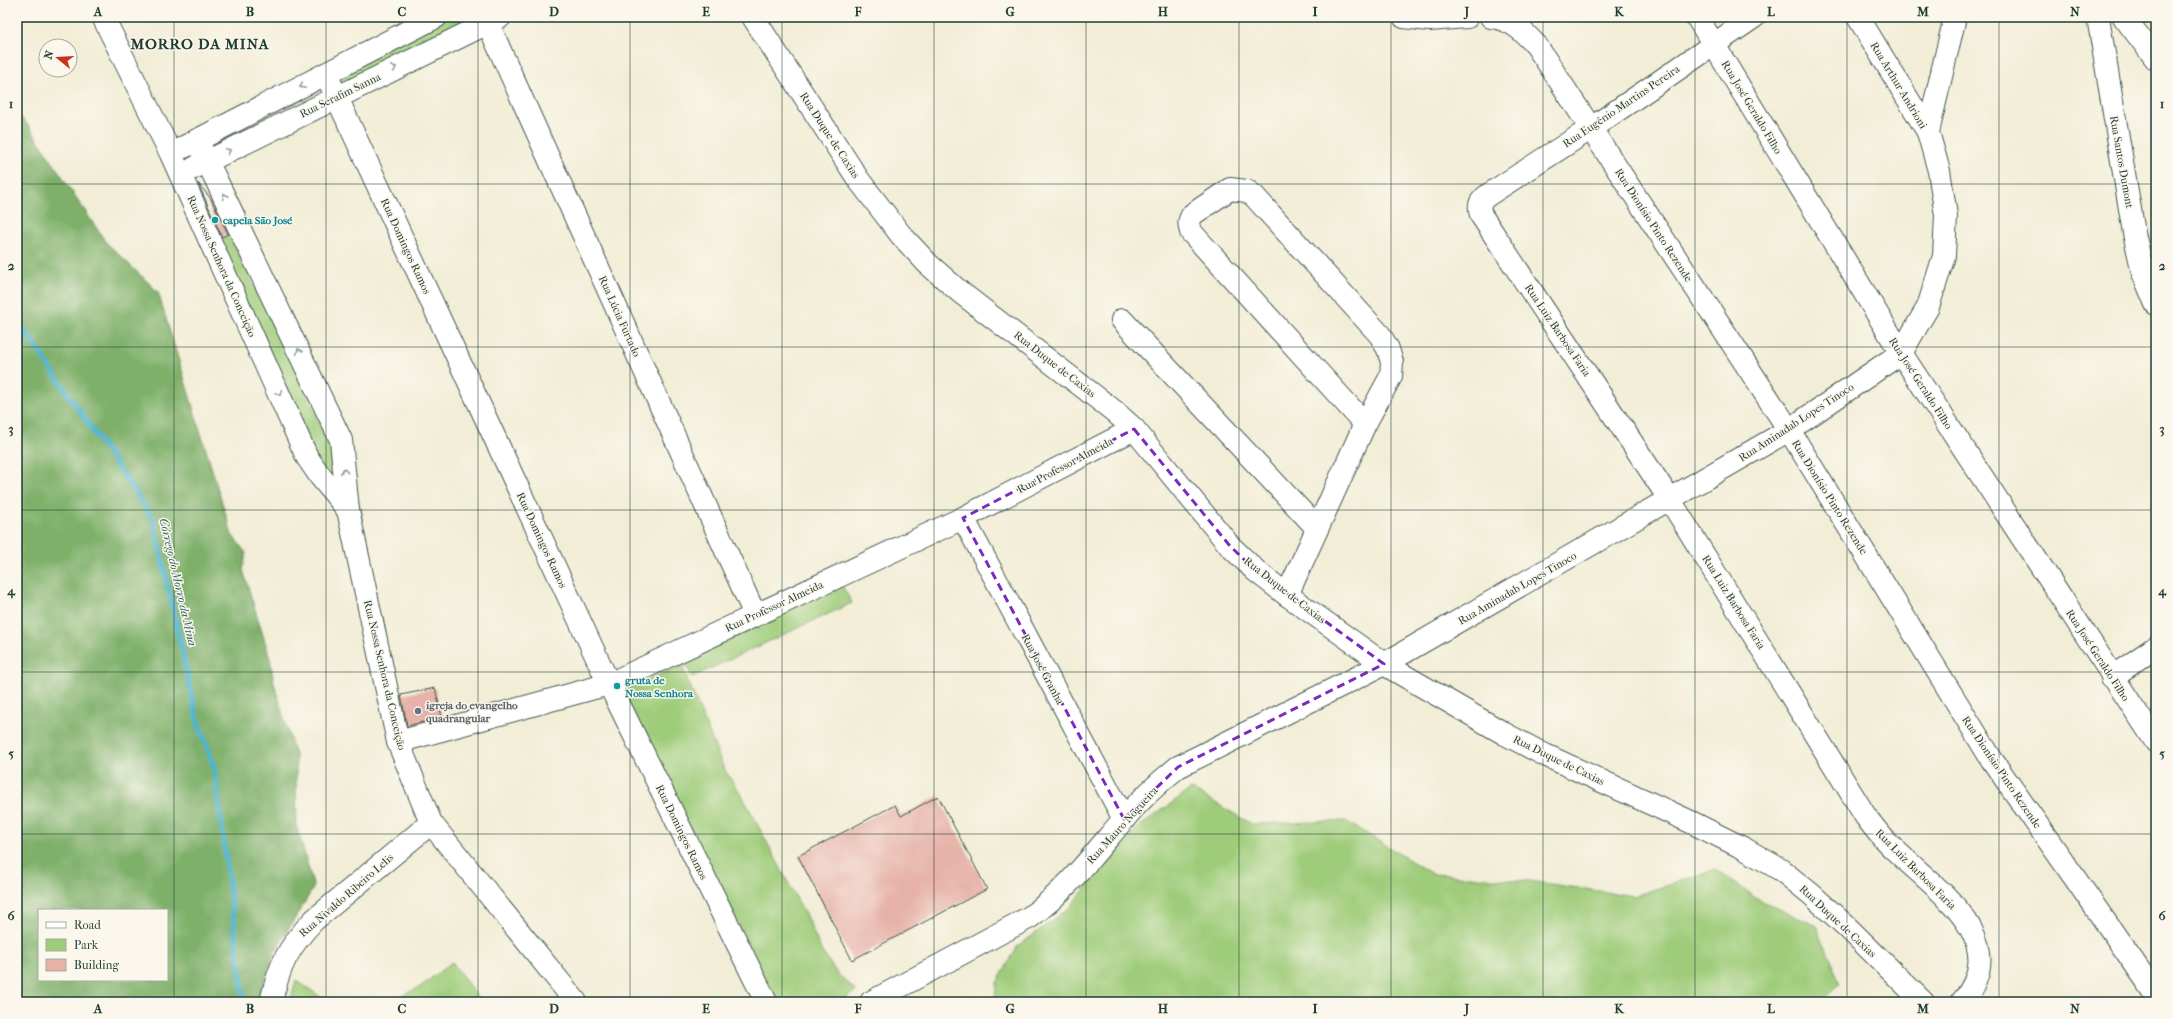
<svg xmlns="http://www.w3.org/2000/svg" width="2173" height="1019" font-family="'IM FELL French Canon',serif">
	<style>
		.green { fill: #9fcc7a; stroke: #5f8457 }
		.forest { fill: #7fb06a; stroke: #4f764f; fill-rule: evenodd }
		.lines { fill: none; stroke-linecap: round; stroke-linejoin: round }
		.stream { stroke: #4fb4ce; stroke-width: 5.5 }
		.building { fill: #e6b1a7 }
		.minor-casing { stroke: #3f574c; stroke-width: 24 }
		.minor { stroke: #fff; stroke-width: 22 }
		.oneway { stroke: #8f9e9a }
		.marked { fill: none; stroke: #7b2cbf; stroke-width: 3; stroke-dasharray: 8 5; stroke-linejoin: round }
		.grid { fill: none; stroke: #1f3d34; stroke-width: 1; stroke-opacity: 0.55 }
		.culture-dot { fill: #0f9aa8; stroke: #fbf7ec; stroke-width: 1.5 }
		.worship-dot { fill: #6b7280; stroke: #fbf7ec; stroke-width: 1.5 }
		.labels { text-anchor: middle; stroke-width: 3; stroke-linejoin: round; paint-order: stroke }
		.street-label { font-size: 11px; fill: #1f3d34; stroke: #fbf7ec }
		.culture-label { font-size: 11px; font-weight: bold; fill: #0d838f; stroke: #fbf7ec; text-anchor: start }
		.worship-label { font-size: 11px; font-weight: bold; fill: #5b616d; stroke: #fbf7ec; text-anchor: start }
		.water-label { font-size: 12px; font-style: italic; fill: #2d6162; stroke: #fbf7ec }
		.district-label { font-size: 15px; font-weight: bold; letter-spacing: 1px; fill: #1f3d34; stroke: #fbf7ec }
		.neatline { fill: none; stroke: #1f3d34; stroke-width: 1.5 }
		.grid-label { font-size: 13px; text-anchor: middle; font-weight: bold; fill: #1f3d34 }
	</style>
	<rect width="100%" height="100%" fill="#fbf7ec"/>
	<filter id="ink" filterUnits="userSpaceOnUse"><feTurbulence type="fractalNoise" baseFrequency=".025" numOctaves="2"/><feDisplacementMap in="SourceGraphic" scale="8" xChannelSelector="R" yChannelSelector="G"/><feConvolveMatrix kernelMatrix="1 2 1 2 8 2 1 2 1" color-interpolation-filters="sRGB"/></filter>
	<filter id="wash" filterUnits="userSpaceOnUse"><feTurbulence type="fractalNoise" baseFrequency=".012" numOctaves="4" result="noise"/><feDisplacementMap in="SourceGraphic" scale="16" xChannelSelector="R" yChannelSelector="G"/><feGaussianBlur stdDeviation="0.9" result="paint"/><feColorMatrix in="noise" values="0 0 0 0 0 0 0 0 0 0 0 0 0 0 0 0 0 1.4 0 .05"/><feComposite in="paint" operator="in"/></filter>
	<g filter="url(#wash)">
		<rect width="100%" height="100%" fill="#f2edd6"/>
		<g class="green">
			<polygon points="444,17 480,17 339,91 331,75"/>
			<polygon points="230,235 258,294 293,359 325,436 338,460 340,496 313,460 214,243"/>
			<polygon points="840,582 852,603 692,677 685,662 715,642"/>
			<polygon points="682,666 724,769 743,797 807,918 822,952 836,972 856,991 838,1002 777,1002 621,689"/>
			<polygon points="1191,789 1252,824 1346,821 1432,874 1529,881 1634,896 1715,870 1763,902 1817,926 1840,984 1820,1002 994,1002 997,983 1017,947 1069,908 1133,831"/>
			<polygon points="452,962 481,1002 397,1002 403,995 420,987"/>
			<polygon points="296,980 328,1002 290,1002"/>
		</g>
		<path class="forest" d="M17 113 28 125 105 241 158 292 232 535 246 553 243 570 270 658 274 683 296 758 297 827 314 887 274 953 258 1002H17ZM39 910H167V980H39Z"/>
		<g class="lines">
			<polyline class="stream" points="17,319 153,519 197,719 214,767 244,1002"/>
		</g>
		<g id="blocks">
			<g class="building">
				<polygon points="198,183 211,199 228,234 222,237"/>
				<polygon points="435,688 442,717 407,726 401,695"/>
				<polygon points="938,796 987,889 852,960 798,856 895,805 901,816"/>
			</g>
		</g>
	</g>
	<g filter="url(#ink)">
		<use href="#blocks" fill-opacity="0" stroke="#3f574c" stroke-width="1"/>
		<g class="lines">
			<defs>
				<g id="minor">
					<polyline points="103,17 171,154 307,457 320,476 348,510"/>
					<polyline points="485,17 755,615"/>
					<polyline points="753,17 858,179 901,235 928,264 960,292 1114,411 1134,429 1230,546 1256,571 1287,595 1384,664 1505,734 1545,755 1693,823 1745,849 1781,870 1811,894 1847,927 1923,1002"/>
					<polyline points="1404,17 1429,20 1467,17"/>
					<path d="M1491 17C1511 19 1523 31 1536 45L1789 430 1992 760 2156 994"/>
					<polyline points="1697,17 1901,353 2156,742"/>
					<path d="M1754 17 1590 129 1488 195C1480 201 1478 205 1481 215L1670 500 1866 817C1875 829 1884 841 1896 851 1937 890 2014 940 1962 1002"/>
					<polyline points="1858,17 1928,132"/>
					<polyline points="2098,17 2134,233 2143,273 2156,304"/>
					<polyline points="2124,17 2156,59"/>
					<polyline points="326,74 609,684 766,1002"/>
					<polyline points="197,140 341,440 348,510 398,742 431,823 576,1002"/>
					<polyline points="184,147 436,17"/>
					<polyline points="194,168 500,17"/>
					<polyline points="1122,320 1317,528"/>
					<polyline points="963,518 1124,819"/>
					<path d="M1287 595 1365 424 1391 376 1392 362 1388 349 1380 335 1254 196 1247 191 1230 189 1193 214C1188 221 1189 225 1191 232L1365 424"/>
					<polyline points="2112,677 2156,647"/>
					<polyline points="398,742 609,684 963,518 1134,429"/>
					<path d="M271 1002C279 966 288 947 314 920L431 823"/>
					<path d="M871 1002 1030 917C1067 890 1093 855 1123 820 1139 801 1158 783 1178 767L1384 664 1789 430 1901 353 1928 307 1944 256 1946 215 1939 171 1928 132 1955 17"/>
				</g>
			</defs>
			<use href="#minor" class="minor-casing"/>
			<use href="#minor" class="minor"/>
		</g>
		<defs><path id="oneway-chevron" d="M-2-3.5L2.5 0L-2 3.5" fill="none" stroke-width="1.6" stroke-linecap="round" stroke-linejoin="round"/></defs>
		<g class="oneway">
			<use href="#oneway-chevron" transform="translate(394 68) rotate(-26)"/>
			<use href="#oneway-chevron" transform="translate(302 86) rotate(153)"/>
			<use href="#oneway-chevron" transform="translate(228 151) rotate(-27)"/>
			<use href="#oneway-chevron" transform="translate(225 196) rotate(-115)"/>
			<use href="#oneway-chevron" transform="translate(299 351) rotate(-115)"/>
			<use href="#oneway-chevron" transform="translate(279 393) rotate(66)"/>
			<use href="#oneway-chevron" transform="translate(344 471) rotate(-96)"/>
		</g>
	</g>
	<path class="marked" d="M1134 429 1230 546 1256 571 1384 664 1178 767 1124 819 963 518Z"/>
	<path class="grid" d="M174 17V1002M326 17V1002M478 17V1002M630 17V1002M782 17V1002M934 17V1002M1086 17V1002M1239 17V1002M1391 17V1002M1543 17V1002M1695 17V1002M1847 17V1002M1999 17V1002M17 184H2156M17 347H2156M17 510H2156M17 672H2156M17 834H2156"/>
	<g class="culture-dot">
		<circle cx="215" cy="220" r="4"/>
		<circle cx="617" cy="686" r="4"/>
	</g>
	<circle class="worship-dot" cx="418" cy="711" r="4"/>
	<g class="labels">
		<g class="street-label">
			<text transform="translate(1899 85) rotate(59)" y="4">Rua Arthur Andrioni</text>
			<text transform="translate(340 95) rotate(-26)" y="4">Rua Serafim Sanna</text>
			<text transform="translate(1621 106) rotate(-34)" y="4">Rua Eugênio Martins Pereira</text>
			<text transform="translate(1752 107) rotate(59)" y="4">Rua José Geraldo Filho</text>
			<text transform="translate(830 135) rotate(57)" y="4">Rua Duque de Caxias</text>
			<text transform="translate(2122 162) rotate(80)" y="4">Rua Santos Dumont</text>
			<text transform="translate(1654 225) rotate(57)" y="4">Rua Dionísio Pinto Rezende</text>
			<text transform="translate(406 246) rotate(65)" y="4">Rua Domingos Ramos</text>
			<text transform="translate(222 266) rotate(66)" y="4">Rua Nossa Senhora da Conceição</text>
			<text transform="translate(620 316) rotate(66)" y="4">Rua Lúcia Furtado</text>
			<text transform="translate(1558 330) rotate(56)" y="4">Rua Luiz Barbosa Faria</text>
			<text transform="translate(1055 364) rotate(38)" y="4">Rua Duque de Caxias</text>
			<text transform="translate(1921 383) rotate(57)" y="4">Rua José Geraldo Filho</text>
			<text transform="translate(1796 422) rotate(-33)" y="4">Rua Aminadab Lopes Tinoco</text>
			<text transform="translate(1065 465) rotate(-28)" y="4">Rua Professor Almeida</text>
			<text transform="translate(1830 497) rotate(58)" y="4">Rua Dionísio Pinto Rezende</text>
			<text transform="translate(542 540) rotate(65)" y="4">Rua Domingos Ramos</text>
			<text transform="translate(1517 588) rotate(-30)" y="4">Rua Aminadab Lopes Tinoco</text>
			<text transform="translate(1285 590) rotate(38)" y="4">Rua Duque de Caxias</text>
			<text transform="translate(1734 602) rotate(58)" y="4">Rua Luiz Barbosa Faria</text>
			<text transform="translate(774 606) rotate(-25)" y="4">Rua Professor Almeida</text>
			<text transform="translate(2098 655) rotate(57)" y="4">Rua José Geraldo Filho</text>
			<text transform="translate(1043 669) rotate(62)" y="4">Rua José Granha</text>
			<text transform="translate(385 675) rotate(77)" y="4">Rua Nossa Senhora da Conceição</text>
			<text transform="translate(1559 760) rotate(26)" y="4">Rua Duque de Caxias</text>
			<text transform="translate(2002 772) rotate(56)" y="4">Rua Dionísio Pinto Rezende</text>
			<text transform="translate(1122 825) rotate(-48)" y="4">Rua Mauro Nogueira</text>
			<text transform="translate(682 832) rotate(64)" y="4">Rua Domingos Ramos</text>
			<text transform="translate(1916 869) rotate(45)" y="4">Rua Luiz Barbosa Faria</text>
			<text transform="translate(346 895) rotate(-41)" y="4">Rua Nivaldo Ribeiro Lelis</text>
			<text transform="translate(1838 921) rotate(43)" y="4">Rua Duque de Caxias</text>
		</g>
		<g class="culture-label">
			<text x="223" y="224">capela São José</text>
			<text x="625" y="684">gruta de<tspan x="625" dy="13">Nossa Senhora</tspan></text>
		</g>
		<g class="worship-label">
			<text x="426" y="709">igreja do evangelho<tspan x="426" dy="13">quadrangular</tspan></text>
		</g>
		<g class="water-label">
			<text transform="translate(178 582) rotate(77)" y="4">Córrego do Morro da Mina</text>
		</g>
		<g class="district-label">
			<text x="200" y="49">MORRO DA MINA</text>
		</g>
	</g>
	<rect width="2173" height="1019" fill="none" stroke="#fbf7ec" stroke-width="44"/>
	<rect x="38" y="909" width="130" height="72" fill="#fbf7ec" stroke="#a3ada2"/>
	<rect x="46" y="922" width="20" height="6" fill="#ffffff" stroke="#a3ada2"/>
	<text x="74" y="929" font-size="12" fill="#1f3d34">Road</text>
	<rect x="46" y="939" width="20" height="12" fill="#9fcc7a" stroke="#a3ada2"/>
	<text x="74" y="949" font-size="12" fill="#1f3d34">Park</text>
	<rect x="46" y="959" width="20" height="12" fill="#e6b1a7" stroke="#a3ada2"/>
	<text x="74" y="969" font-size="12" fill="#1f3d34">Building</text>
	<g transform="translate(58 58) rotate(288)"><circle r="19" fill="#fbf7ec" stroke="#a3ada2"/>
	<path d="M0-3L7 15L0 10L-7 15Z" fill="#c8321e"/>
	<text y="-6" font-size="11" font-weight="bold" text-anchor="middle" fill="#1f3d34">N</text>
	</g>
	<rect x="22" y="22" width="2129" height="975" class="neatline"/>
	<g class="grid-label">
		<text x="98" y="16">A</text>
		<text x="250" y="16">B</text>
		<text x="402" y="16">C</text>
		<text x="554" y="16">D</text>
		<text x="706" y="16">E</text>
		<text x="858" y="16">F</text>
		<text x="1010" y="16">G</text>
		<text x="1163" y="16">H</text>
		<text x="1315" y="16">I</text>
		<text x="1467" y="16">J</text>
		<text x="1619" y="16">K</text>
		<text x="1771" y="16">L</text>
		<text x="1923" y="16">M</text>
		<text x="2075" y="16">N</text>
		<text x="11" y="108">1</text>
		<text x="2162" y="108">1</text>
		<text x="11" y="270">2</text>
		<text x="2162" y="270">2</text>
		<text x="11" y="433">3</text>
		<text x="2162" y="433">3</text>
		<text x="11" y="595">4</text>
		<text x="2162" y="595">4</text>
		<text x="11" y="758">5</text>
		<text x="2162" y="758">5</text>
		<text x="11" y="920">6</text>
		<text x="2162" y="920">6</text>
		<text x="98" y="1013">A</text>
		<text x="250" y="1013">B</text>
		<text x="402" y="1013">C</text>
		<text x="554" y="1013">D</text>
		<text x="706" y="1013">E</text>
		<text x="858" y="1013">F</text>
		<text x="1010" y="1013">G</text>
		<text x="1163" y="1013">H</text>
		<text x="1315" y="1013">I</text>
		<text x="1467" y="1013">J</text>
		<text x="1619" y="1013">K</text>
		<text x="1771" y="1013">L</text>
		<text x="1923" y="1013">M</text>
		<text x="2075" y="1013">N</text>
	</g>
</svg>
